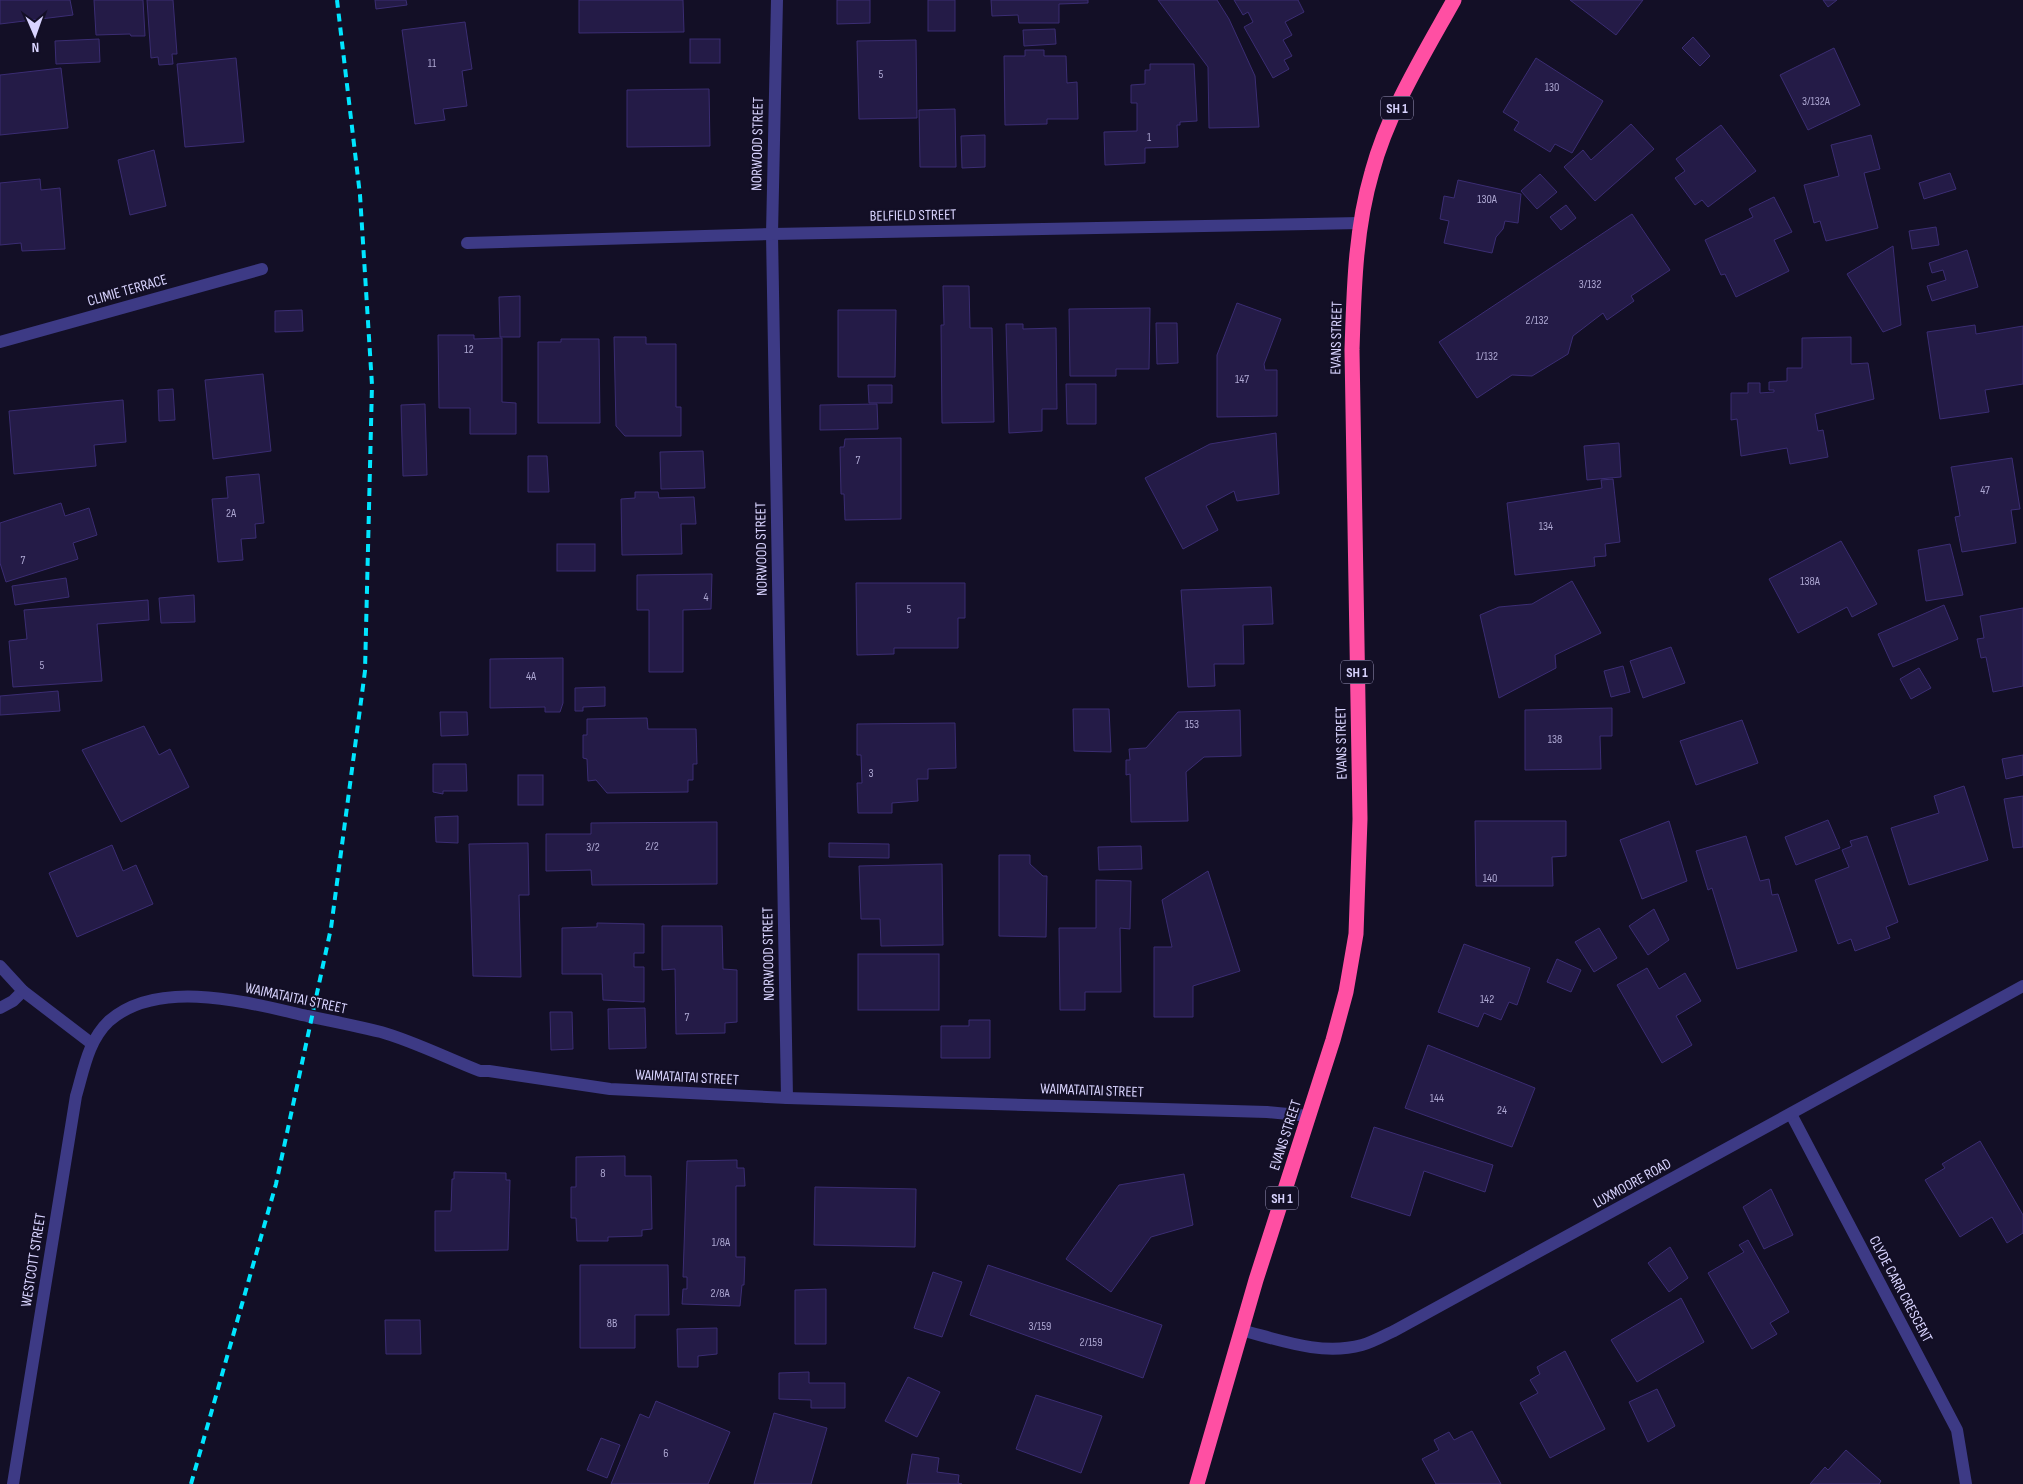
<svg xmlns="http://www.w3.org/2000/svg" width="2023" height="1484" font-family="'Sofia Sans Condensed',sans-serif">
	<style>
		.building { fill: #241b47; stroke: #3b2d73 }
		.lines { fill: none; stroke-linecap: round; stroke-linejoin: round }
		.lane { stroke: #3d3a85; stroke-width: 12 }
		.street { stroke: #3d3a85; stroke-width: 12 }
		.highway { stroke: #ff4fa3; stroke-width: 15 }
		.rail { stroke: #00e5ff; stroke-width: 4; stroke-dasharray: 8 6; stroke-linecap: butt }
		.labels { text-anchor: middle; stroke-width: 4; stroke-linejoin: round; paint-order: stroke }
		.number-label { font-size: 12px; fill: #aca6d1 }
		.shield { fill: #130f26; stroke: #9e99be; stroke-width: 1 }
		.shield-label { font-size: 14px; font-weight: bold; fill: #d9d4ff }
		.street-label { font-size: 15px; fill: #d9d4ff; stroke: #130f26 }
	</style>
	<rect width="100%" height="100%" fill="#130f26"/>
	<g class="building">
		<polygon points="0,0 70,0 73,15 0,24"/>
		<polygon points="94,0 143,0 145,36 131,36 130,34 96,35"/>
		<polygon points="147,0 173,0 177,54 172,54 173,64 159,65 158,57 151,58"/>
		<polygon points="375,0 406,0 407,5 376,9"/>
		<polygon points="579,0 683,0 684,32 579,33"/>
		<polygon points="837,0 870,0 870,23 837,24"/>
		<rect x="928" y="0" width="27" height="31"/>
		<polygon points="991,0 1088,0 1088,3 1059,4 1059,23 1019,23 1018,15 992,16"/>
		<polygon points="1158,0 1217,0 1229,19 1255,76 1259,127 1209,128 1208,67"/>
		<polygon points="1234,0 1298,0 1304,12 1285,22 1292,35 1283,40 1292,56 1284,60 1289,69 1273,78 1244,27 1253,22 1248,12 1243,15"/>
		<polygon points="1570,0 1643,0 1616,35"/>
		<polygon points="1823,0 1837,0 1828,7"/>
		<polygon points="465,22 472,69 462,71 467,106 443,109 445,120 415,124 402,30"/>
		<polygon points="1055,29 1056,44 1024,46 1023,30"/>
		<polygon points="1693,37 1710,56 1700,66 1682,48"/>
		<polygon points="99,39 100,62 56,64 55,41"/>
		<rect x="690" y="39" width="30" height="24"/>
		<polygon points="916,40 917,118 859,119 857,41"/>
		<polygon points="1834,48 1860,105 1808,130 1780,75"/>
		<polygon points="1025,50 1044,50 1044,56 1066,56 1067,83 1077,82 1078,119 1047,119 1047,124 1005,125 1004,56 1025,56"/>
		<polygon points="236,58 244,142 185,147 177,64"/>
		<polygon points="1536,58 1603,101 1572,153 1555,144 1550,152 1514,130 1519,122 1503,112"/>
		<polygon points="1150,64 1194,64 1197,121 1180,122 1180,125 1177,125 1178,147 1145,148 1145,163 1105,165 1104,132 1137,131 1137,103 1131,103 1131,85 1145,84 1145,70 1150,70"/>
		<polygon points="61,68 68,128 0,135 0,75"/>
		<polygon points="709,89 710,146 627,147 627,90"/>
		<polygon points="955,109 956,167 920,167 919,110"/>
		<polygon points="1631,124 1654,149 1595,201 1564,167 1583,150 1591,160"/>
		<polygon points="1721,125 1756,171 1708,207 1702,200 1695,205 1675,178 1685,171 1676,159"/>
		<polygon points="985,135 985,167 962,168 961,136"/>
		<polygon points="1871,135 1880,169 1864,173 1878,228 1826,241 1820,221 1814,223 1804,185 1839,176 1831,145"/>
		<polygon points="154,150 166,206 130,215 118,160"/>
		<polygon points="1950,173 1956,189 1924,199 1919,183"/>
		<polygon points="1540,174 1557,192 1537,209 1521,191"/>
		<polygon points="40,179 41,190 60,188 65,249 22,251 21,243 0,245 0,183"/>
		<polygon points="1458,180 1521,194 1518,223 1505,221 1503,229 1496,237 1492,253 1444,243 1449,221 1440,219 1444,196 1454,198"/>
		<polygon points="1774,197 1792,232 1774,240 1789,271 1736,297 1725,274 1721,275 1705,240 1753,217 1749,209"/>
		<polygon points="1566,205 1576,218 1561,230 1550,217"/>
		<polygon points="1632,214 1670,270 1631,296 1634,301 1607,320 1603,313 1573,336 1568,354 1532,376 1512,375 1477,398 1439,342"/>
		<polygon points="1936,227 1939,245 1912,249 1909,231"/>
		<polygon points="1893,246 1901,325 1883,332 1847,274"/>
		<polygon points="1967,250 1978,287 1932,301 1927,286 1946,280 1943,270 1932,273 1929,263"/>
		<polygon points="943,286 969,286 970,328 992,328 994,422 942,423 941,325 944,325"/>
		<polygon points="520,296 520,337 500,337 499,297"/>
		<polygon points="1237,303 1281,319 1264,364 1265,370 1277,370 1277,416 1217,417 1217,355"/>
		<polygon points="1150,308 1149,369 1116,369 1116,376 1070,376 1069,309"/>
		<polygon points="302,310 303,331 275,332 275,311"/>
		<polygon points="838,310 896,310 895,377 838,377"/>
		<polygon points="1156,323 1177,323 1178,363 1157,364"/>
		<polygon points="1006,324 1023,324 1023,329 1056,328 1057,409 1042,409 1042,431 1009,433"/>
		<polygon points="1975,325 1976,334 2023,326 2023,384 1985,390 1989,412 1940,419 1927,332"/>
		<polygon points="438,335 474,335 474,339 502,338 502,402 516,403 516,434 470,434 470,408 439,408"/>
		<polygon points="614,337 646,337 646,344 676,344 676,407 681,407 681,436 625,436 616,426"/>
		<polygon points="1851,337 1851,364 1868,363 1874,399 1815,414 1818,431 1823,430 1828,457 1790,464 1787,448 1741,456 1737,419 1731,420 1731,393 1748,393 1748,383 1760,383 1760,393 1774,392 1774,390 1769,390 1769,382 1787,381 1787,368 1802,368 1802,338"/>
		<polygon points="561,339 599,339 600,423 538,423 538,342 561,342"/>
		<polygon points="263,374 271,451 213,459 205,380"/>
		<polygon points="1066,384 1096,384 1096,424 1067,424"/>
		<polygon points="868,385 892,385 892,403 869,403"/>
		<polygon points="173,389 175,420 159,421 158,390"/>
		<polygon points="123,400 126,442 94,445 96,466 14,474 9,411"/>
		<polygon points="425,404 427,475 403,476 401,405"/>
		<polygon points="877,404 878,429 820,430 820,405"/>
		<polygon points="1276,433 1279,494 1237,501 1234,491 1206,506 1218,530 1183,549 1145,478 1210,444"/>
		<polygon points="901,438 901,519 845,520 844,494 841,494 840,447 844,447 845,439"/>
		<polygon points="1619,443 1621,477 1587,480 1584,446"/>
		<polygon points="703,451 705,488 661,489 660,452"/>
		<polygon points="528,456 547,456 549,492 528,492"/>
		<polygon points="2012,458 2020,509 2011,510 2016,543 1962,552 1955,517 1960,516 1951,467"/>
		<polygon points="259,474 264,523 255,524 256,538 241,539 243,560 218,562 212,499 228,498 226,477"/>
		<polygon points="1613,479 1620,542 1605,544 1606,556 1594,557 1595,566 1515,575 1507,503 1602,488 1601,480"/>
		<polygon points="635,492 658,492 659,498 694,497 696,524 681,524 682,554 622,555 621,499 635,498"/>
		<polygon points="61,503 65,516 89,508 97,535 73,543 78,559 6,582 0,563 0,523"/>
		<polygon points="1841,541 1877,604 1852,617 1847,607 1798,633 1769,579"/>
		<rect x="557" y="544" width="38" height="27"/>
		<polygon points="1950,544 1963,595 1926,601 1918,550"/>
		<polygon points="712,574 711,609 683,610 683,672 649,672 649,610 637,610 637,575"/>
		<polygon points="66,578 69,597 15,605 12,586"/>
		<polygon points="1572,581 1601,633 1555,655 1556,668 1499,698 1480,615 1499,607 1532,604"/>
		<polygon points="856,583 965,583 965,618 958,618 958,648 894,648 894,654 857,655"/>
		<polygon points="1271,587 1273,624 1243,625 1244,664 1214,664 1215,686 1188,687 1181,590"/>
		<polygon points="194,595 195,622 161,623 159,598"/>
		<polygon points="148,600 149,620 97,624 102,681 13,687 9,641 27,639 24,610"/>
		<polygon points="1944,605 1958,639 1893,667 1878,634"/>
		<polygon points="2023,608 2023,686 1993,692 1986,657 1981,658 1977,639 1984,638 1980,616"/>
		<polygon points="1671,647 1685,683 1643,698 1630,661"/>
		<polygon points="563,658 563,703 560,712 545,712 545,707 490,708 490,659"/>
		<polygon points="1623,666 1630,692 1611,697 1604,671"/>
		<polygon points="1919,668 1931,688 1911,699 1900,679"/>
		<polygon points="605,687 605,706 583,707 583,711 575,711 575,688"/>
		<polygon points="58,691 60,711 0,715 0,696"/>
		<polygon points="1612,708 1612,736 1600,736 1601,769 1525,770 1525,710"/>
		<polygon points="1073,709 1109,709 1111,752 1074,751"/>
		<polygon points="1240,710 1241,756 1204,757 1186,772 1188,821 1131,822 1130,774 1126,775 1126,760 1130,760 1129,749 1146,748 1178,712"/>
		<polygon points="440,712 467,712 468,735 441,736"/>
		<polygon points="647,718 648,729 696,729 697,764 693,764 693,780 688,780 688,792 607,793 596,780 588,781 587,759 583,758 583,735 587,735 587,719"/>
		<polygon points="1742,720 1758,763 1696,785 1680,741"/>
		<polygon points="955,723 956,768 928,769 928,779 917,779 918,801 892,803 892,813 858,813 857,783 862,783 861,755 857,755 857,724"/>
		<polygon points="144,726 159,755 170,749 189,787 121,822 82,750"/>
		<polygon points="2023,755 2023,775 2006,779 2002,759"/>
		<polygon points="433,764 466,764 467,791 443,791 443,794 433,792"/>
		<rect x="518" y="775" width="25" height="30"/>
		<polygon points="1964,786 1988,860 1909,885 1891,828 1939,813 1934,796"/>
		<polygon points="2023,796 2023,847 2013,848 2004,799"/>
		<polygon points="458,816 458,843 436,842 435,817"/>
		<polygon points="1828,820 1840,848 1796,865 1785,837"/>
		<polygon points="1475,821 1566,821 1566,856 1552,857 1553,886 1476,886"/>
		<polygon points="1669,821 1687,881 1642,899 1620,840"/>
		<polygon points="717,822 717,884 592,885 591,870 546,871 546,834 591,834 591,823"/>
		<polygon points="1746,836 1760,881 1769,879 1772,895 1778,894 1797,951 1737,969 1712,888 1708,890 1696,851"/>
		<polygon points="1867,836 1898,922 1886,927 1890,938 1855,951 1851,939 1838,944 1815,880 1849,867 1842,850 1852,846 1850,841"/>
		<polygon points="528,843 529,895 519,895 521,977 473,976 469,844"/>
		<polygon points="829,843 889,844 889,858 829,857"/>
		<polygon points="112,845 123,871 136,865 153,904 77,937 49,873"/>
		<polygon points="1141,846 1142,869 1099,870 1098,847"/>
		<polygon points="999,855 1030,855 1030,864 1043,876 1047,876 1046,937 999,936"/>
		<polygon points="942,864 943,945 881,946 880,919 861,919 859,866"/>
		<polygon points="1208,871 1240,971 1193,986 1193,1017 1154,1017 1154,947 1172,947 1162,900"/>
		<polygon points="1096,880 1131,881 1130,929 1120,928 1121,992 1085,992 1085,1010 1060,1010 1059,928 1096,928"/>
		<polygon points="1654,909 1669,940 1648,955 1629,926"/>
		<polygon points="597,923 644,924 644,953 634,953 634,967 644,967 644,1002 603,1000 602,974 562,974 562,928 597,927"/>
		<polygon points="662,926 722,926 723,969 737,970 737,1022 725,1023 725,1033 676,1034 675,969 662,970"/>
		<polygon points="1599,928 1617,958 1594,972 1575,942"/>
		<polygon points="1464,944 1530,968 1517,1005 1509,1002 1501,1020 1484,1013 1478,1027 1438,1012"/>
		<rect x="858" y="954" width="81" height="56"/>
		<polygon points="1557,959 1581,970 1571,992 1547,982"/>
		<polygon points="1647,968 1659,989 1685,973 1701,1001 1676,1016 1692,1045 1662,1063 1617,985"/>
		<polygon points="645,1008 646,1048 609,1049 608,1009"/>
		<polygon points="550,1012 572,1012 573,1049 551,1050"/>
		<polygon points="969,1020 990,1020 990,1058 941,1058 941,1026 969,1026"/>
		<polygon points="1428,1045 1535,1088 1512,1147 1405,1108"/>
		<polygon points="1374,1127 1493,1165 1485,1192 1424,1171 1410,1216 1351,1197"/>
		<polygon points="1980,1141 2023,1215 2023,1233 2007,1243 1992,1217 1960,1237 1925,1180 1945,1168 1942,1164"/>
		<polygon points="625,1156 625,1176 651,1176 652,1229 642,1230 642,1236 608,1237 608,1241 577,1241 576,1218 571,1218 571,1187 576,1187 576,1157"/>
		<polygon points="737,1160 737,1168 744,1168 745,1186 736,1186 736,1257 745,1257 744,1285 742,1285 740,1306 682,1304 683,1289 687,1289 687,1277 683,1277 687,1161"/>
		<polygon points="454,1172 506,1173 506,1180 510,1180 508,1250 435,1251 435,1211 451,1211 452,1179 454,1179"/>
		<polygon points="1184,1174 1193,1225 1151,1237 1111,1292 1066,1259 1119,1185"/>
		<polygon points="815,1187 916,1189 915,1247 814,1245"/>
		<polygon points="1771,1189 1793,1235 1764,1249 1743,1207"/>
		<polygon points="1748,1240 1789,1312 1770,1323 1777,1334 1752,1349 1708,1273 1744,1252 1739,1245"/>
		<polygon points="1670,1247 1688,1278 1669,1292 1648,1263"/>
		<polygon points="580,1265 668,1265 669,1315 635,1315 635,1348 580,1348"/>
		<polygon points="988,1265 1162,1325 1143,1378 970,1315"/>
		<polygon points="933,1272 962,1282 942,1337 914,1328"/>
		<polygon points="826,1289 826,1344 795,1344 795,1290"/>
		<polygon points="1681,1298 1704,1342 1637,1382 1611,1340"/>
		<polygon points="385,1320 420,1320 421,1354 386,1354"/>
		<polygon points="717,1328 717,1354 698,1356 698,1367 678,1367 677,1329"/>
		<polygon points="1565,1351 1605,1429 1550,1458 1520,1403 1538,1393 1530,1380 1540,1374 1537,1367"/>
		<polygon points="809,1372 809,1383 845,1383 845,1408 811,1408 811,1400 779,1399 779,1373"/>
		<polygon points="908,1377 940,1392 917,1437 885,1421"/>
		<polygon points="1657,1389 1675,1426 1648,1442 1629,1402"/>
		<polygon points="1036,1395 1102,1416 1081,1473 1016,1449"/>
		<polygon points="656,1401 730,1432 708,1484 611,1484 640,1414 649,1418"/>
		<polygon points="774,1413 827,1428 811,1484 754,1484"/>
		<polygon points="1472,1431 1501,1484 1436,1484 1422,1459 1439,1450 1434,1440 1449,1432 1454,1440"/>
		<polygon points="601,1438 620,1445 607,1478 587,1470"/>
		<polygon points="1846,1450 1881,1481 1879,1484 1810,1484 1825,1467 1828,1470"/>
		<polygon points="912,1454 939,1458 937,1472 959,1475 958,1483 962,1484 907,1484"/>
	</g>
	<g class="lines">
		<polyline class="lane" points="0,1008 13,1001 23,991"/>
		<g class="street">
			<polyline points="777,0 772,234 787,1098"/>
			<polyline points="467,243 772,234 1360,223"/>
			<polyline points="0,342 262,269"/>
			<polyline points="0,966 23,991 91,1043"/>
			<polyline points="1791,1114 1957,1430 1966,1484"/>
			<path d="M1241 1330C1280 1340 1321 1356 1362 1345 1373 1342 1383 1336 1394 1331L2023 986"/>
			<path d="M13 1484 76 1096C84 1069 88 1041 109 1021 159 977 250 1003 307 1016 332 1021 357 1026 381 1032 413 1041 449 1059 480 1071H489L610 1089 787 1098 1267 1112 1309 1116"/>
		</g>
		<path class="highway" d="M1197 1484 1256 1280 1333 1040 1346 992 1356 934 1360 819 1352 350C1354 290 1355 230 1372 172 1388 112 1424 54 1454 0"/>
		<polyline class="rail" points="191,1484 276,1184 331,928 365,671 372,385 360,195 337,0"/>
	</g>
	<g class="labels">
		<g class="number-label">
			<text x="432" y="67">11</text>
			<text x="881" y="78">5</text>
			<text x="1552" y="91">130</text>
			<text x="1816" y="105">3/132A</text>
			<text x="1149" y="141">1</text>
			<text x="1487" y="203">130A</text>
			<text x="1590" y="288">3/132</text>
			<text x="1537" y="324">2/132</text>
			<text x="469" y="353">12</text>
			<text x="1487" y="360">1/132</text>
			<text x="1242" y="383">147</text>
			<text x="858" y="464">7</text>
			<text x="1985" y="494">47</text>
			<text x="231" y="517">2A</text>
			<text x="1546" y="530">134</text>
			<text x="23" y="564">7</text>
			<text x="1810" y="585">138A</text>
			<text x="706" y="601">4</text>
			<text x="909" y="613">5</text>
			<text x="42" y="669">5</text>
			<text x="531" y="680">4A</text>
			<text x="1192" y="728">153</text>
			<text x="1555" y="743">138</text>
			<text x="871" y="777">3</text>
			<text x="652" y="850">2/2</text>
			<text x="593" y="851">3/2</text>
			<text x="1490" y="882">140</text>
			<text x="1487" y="1003">142</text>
			<text x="687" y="1021">7</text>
			<text x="1437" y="1102">144</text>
			<text x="1502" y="1114">24</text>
			<text x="603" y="1177">8</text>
			<text x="721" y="1246">1/8A</text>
			<text x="720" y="1297">2/8A</text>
			<text x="612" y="1327">8B</text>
			<text x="1040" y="1330">3/159</text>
			<text x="1091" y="1346">2/159</text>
			<text x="666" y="1457">6</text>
		</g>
		<g class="shield">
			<rect x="1381" y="96.5" width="32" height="23" rx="4"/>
			<rect x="1341" y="660.5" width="32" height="23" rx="4"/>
			<rect x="1266" y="1186.5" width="32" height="23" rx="4"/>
		</g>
		<g class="shield-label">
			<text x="1397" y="113">SH 1</text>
			<text x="1357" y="677">SH 1</text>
			<text x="1282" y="1203">SH 1</text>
		</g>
		<g class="street-label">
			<text transform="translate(757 144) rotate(-89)" y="5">NORWOOD STREET</text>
			<text transform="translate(913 215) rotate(-1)" y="5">BELFIELD STREET</text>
			<text transform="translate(127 290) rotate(-16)" y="5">CLIMIE TERRACE</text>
			<text transform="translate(1336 338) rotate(-89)" y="5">EVANS STREET</text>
			<text transform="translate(761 549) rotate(-91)" y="5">NORWOOD STREET</text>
			<text transform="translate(1341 743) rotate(-91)" y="5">EVANS STREET</text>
			<text transform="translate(768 954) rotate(-91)" y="5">NORWOOD STREET</text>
			<text transform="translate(296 998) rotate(12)" y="5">WAIMATAITAI STREET</text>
			<text transform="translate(687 1077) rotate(3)" y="5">WAIMATAITAI STREET</text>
			<text transform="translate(1092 1090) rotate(2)" y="5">WAIMATAITAI STREET</text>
			<text transform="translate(1285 1135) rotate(-72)" y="5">EVANS STREET</text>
			<text transform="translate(1632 1183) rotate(-29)" y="5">LUXMOORE ROAD</text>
			<text transform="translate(33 1260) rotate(-81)" y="5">WESTCOTT STREET</text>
			<text transform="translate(1901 1289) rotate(62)" y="5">CLYDE CARR CRESCENT</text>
		</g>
	</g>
	<g transform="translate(35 35) rotate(178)" stroke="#130f26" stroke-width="4" paint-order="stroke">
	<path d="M0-4L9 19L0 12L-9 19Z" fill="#d9d4ff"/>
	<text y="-8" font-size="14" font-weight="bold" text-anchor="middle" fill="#d9d4ff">N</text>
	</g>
</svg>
